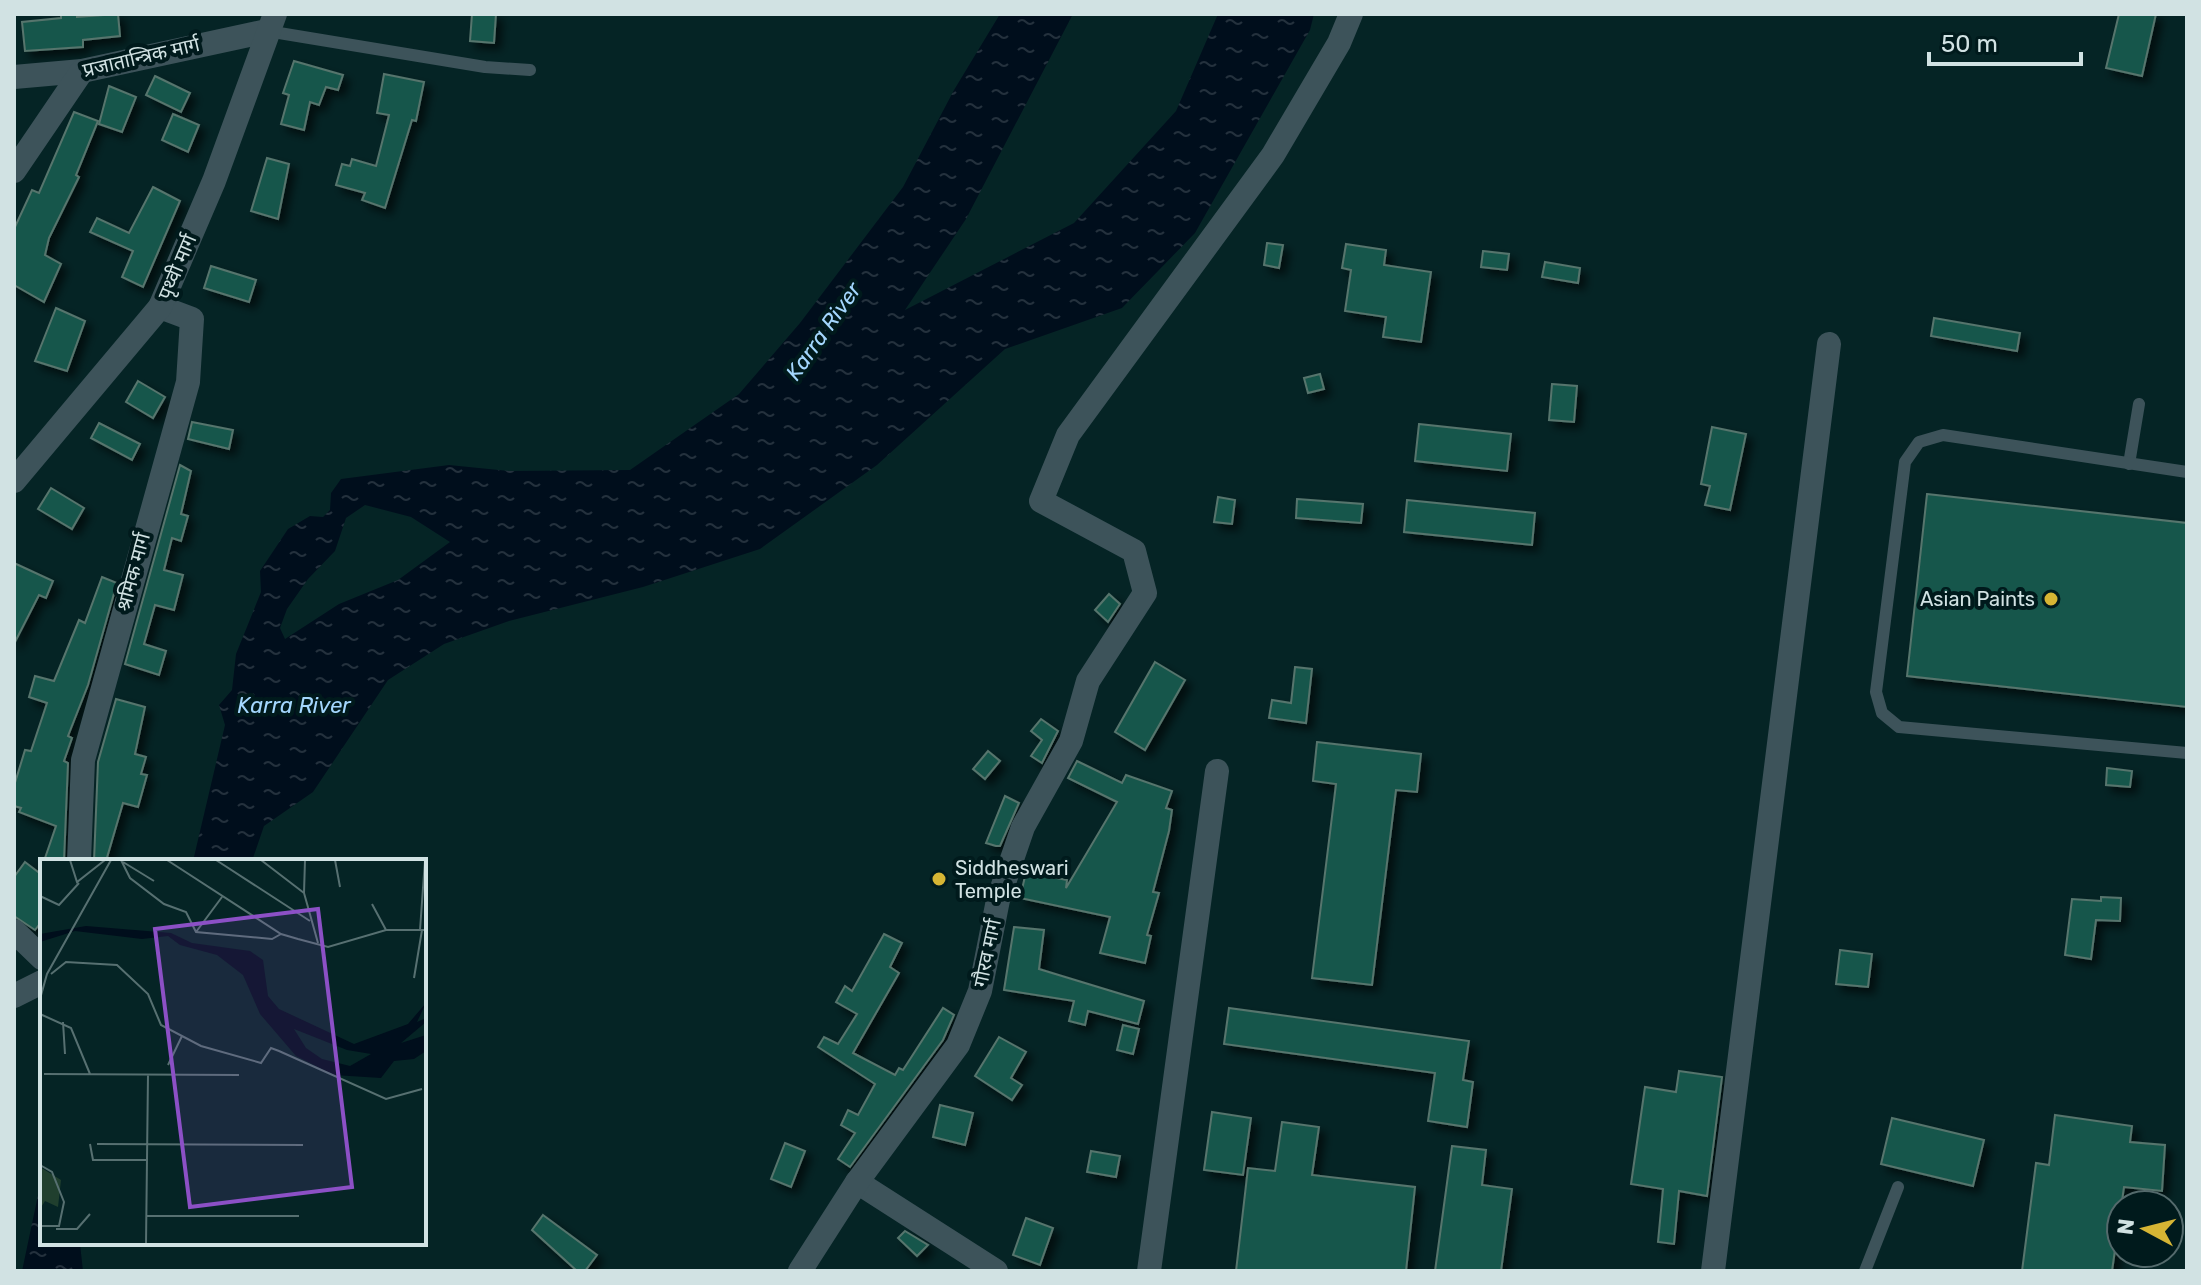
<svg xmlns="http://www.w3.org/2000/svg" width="2201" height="1285" font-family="Rubik,'Noto Sans Devanagari',sans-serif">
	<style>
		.water { fill: url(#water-ripples); fill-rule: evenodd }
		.building { fill: #19564b; stroke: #57756d; stroke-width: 2; filter: url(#shadow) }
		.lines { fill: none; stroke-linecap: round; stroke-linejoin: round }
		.service { stroke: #3d535a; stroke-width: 12 }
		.minor { stroke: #3d535a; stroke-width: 24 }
		.tertiary { stroke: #3d535a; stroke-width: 24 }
		.poi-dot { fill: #d6b534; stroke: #001a1c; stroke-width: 3 }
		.labels { text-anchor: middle; stroke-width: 8; stroke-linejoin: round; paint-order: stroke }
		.street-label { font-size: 20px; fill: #d1e2e3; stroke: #001a1c }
		.poi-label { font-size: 20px; fill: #d1e2e3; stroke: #001a1c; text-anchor: end }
		.water-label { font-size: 22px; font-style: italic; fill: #a4d7fe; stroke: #001a1c }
		.inset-road { fill: none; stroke: #577071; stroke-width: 2 }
		.view { fill: #8c50c6; fill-opacity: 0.15; stroke: #8c50c6; stroke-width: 4 }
		.inset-edge { fill: none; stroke: #d1e2e3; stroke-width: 4 }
	</style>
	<defs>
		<pattern id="water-ripples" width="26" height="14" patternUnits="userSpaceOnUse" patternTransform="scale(2)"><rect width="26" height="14" fill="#000e1c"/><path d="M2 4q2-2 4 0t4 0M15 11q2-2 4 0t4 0" fill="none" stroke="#24313d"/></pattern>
		<filter id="shadow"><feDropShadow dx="6" dy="6" stdDeviation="4" flood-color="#0009"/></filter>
	</defs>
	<rect width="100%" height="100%" fill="#052425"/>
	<g class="water">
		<path d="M1000 14H1073L966 219 905 310 1074 223 1176 111 1218 14H1314L1310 30 1195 233 1122 308 1005 349 877 465 760 549 643 587 509 621 444 644 388 680 313 792 264 826 252 861H193L225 725 219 705 232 690 236 654 261 592 260 571 288 529 310 516 323 517 330 510 331 493 341 479 449 465 509 471 630 470 739 394 800 323 903 187 954 90ZM365 505 411 517 450 542 398 580 339 604 285 639 280 628 287 609 308 579 335 551 346 518Z"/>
		<polygon points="42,1176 42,1243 80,1243 83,1271 22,1271"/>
	</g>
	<g class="building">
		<polygon points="61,14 77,14 77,17 118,14 120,36 83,40 83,47 25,51 22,22 61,18"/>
		<polygon points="472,14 496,14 494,43 470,41"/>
		<polygon points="2119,14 2156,14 2142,76 2106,68"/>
		<polygon points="294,61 343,75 338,90 326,87 319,105 310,102 304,130 281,124 289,95 283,93"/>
		<polygon points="384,74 424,82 416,121 412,120 385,208 362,200 365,193 336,185 342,164 350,166 352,159 376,166 389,115 377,113"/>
		<polygon points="155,76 190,93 181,112 146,95"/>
		<polygon points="109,86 136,97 122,132 99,124"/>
		<polygon points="74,112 98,121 76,175 79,177 49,238 45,255 61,264 44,302 14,285 14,229 32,190 39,193"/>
		<polygon points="173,114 199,125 188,152 162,140"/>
		<polygon points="267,158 289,164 278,219 251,211"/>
		<polygon points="153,187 180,201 143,287 122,277 133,251 90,232 97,218 129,233"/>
		<polygon points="1267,243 1283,245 1279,268 1264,265"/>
		<polygon points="1346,244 1386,250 1384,265 1431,272 1421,342 1383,337 1386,317 1345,311 1351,270 1342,268"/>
		<polygon points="1483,251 1509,254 1507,270 1481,267"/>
		<polygon points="1545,262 1580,268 1578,283 1542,277"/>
		<polygon points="211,266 256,280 249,302 204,288"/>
		<polygon points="56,308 85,321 67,371 35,361"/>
		<polygon points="1934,318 2020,333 2017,351 1931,336"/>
		<polygon points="1320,374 1324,389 1308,393 1304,378"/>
		<polygon points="138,381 165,397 153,418 126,402"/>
		<polygon points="1552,384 1577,386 1574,422 1549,420"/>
		<polygon points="192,422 233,430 229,449 188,439"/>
		<polygon points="99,423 140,444 132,460 91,438"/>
		<polygon points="1419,424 1511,434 1507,471 1415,461"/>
		<polygon points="1712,427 1746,434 1730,510 1705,505 1710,486 1701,484"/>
		<polygon points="180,465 191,471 181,514 188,516 181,541 172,538 164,570 183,575 174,610 155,605 144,644 166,651 159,675 125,664"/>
		<polygon points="51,488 84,508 72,529 38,509"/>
		<polygon points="1927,494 2187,523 2187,707 1907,676"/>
		<polygon points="1218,497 1235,500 1232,524 1214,522"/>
		<polygon points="1297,499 1363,504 1361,523 1296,518"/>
		<polygon points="1407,500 1535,513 1532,545 1404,532"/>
		<polygon points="14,563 53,581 46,598 39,595 14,644"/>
		<polygon points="102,577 117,583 88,685 68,736 72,738 64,761 68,763 64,861 44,861 56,826 19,812 21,808 14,806 14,786 25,750 31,751 47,703 29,697 35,676 54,681 79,620 85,623"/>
		<polygon points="1109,594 1120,604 1108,622 1095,610"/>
		<polygon points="1155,662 1185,680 1145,750 1115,732"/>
		<polygon points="1295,667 1312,669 1306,723 1269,718 1272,700 1291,703"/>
		<polygon points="116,699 145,707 135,754 146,757 141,774 147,775 138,807 123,803 106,861 94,861 98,762"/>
		<polygon points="1041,719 1058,731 1042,763 1031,756 1042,740 1031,731"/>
		<polygon points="1317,742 1421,754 1417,792 1396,790 1372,985 1312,978 1336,784 1313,781"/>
		<polygon points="988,751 1000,761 985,779 973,769"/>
		<polygon points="1077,761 1122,783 1126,775 1172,791 1166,808 1172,810 1169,831 1153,892 1159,893 1147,935 1151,936 1145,963 1100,953 1110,917 1020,898 1026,872 1067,880 1066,888 1117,802 1068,778"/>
		<polygon points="2107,768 2132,771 2130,787 2106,785"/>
		<polygon points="1005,796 1019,803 1000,846 996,846 986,843"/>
		<polygon points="25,862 42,875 42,921 35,930 14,916 14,877"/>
		<polygon points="2101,897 2121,898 2120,921 2096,920 2091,959 2065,955 2072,899 2101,901"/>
		<polygon points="1014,927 1044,930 1039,969 1144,1001 1138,1024 1088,1011 1085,1025 1069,1021 1074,1001 1004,990"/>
		<polygon points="884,934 902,943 890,967 899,973 853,1053 895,1075 899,1068 903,1070 943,1008 954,1015 943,1040 850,1167 838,1159 855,1133 841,1125 848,1110 858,1115 875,1084 818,1047 824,1037 838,1044 857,1014 836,1002 845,986 852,991"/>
		<polygon points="1840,950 1872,954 1868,987 1836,984"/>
		<polygon points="1229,1008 1469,1041 1463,1080 1473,1082 1467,1127 1428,1121 1435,1073 1224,1044"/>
		<polygon points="1123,1025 1139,1029 1133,1054 1117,1050"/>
		<polygon points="999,1037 1026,1052 1011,1078 1022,1085 1012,1100 975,1076"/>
		<polygon points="1679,1071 1722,1077 1707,1196 1679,1191 1674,1244 1658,1242 1663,1189 1631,1184 1645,1087 1676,1092"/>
		<polygon points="940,1105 973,1113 965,1145 933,1137"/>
		<polygon points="1212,1112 1251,1118 1243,1175 1204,1170"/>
		<polygon points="2055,1115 2132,1126 2130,1142 2165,1145 2162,1191 2124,1187 2112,1271 2022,1271 2036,1163 2049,1165"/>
		<polygon points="1892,1118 1984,1140 1973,1186 1881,1164"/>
		<polygon points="1282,1122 1319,1127 1312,1175 1415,1187 1406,1271 1236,1271 1248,1168 1275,1171"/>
		<polygon points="785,1143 805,1151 791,1187 771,1179"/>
		<polygon points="1452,1146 1486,1150 1482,1185 1512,1189 1501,1271 1435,1271"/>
		<polygon points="1091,1151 1120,1156 1116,1177 1087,1172"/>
		<polygon points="543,1215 597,1255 585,1271 577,1271 532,1230"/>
		<polygon points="1026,1218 1053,1228 1040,1265 1013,1255"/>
		<polygon points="905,1231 928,1245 917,1256 898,1238"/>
	</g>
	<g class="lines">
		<g class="service">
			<polyline points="267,31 485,67 530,70"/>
			<polyline points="2129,464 2139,404"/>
			<polyline points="2187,472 1943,435 1919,442 1905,462 1876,692 1882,713 1899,727 2187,753"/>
			<polyline points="1865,1271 1898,1187"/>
		</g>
		<g class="minor">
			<polyline points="14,77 82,71 267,31"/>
			<polyline points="14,171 82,71"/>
			<polyline points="79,861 83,760 188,382 192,319 160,307"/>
			<polyline points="14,931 42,958"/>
			<polyline points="14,996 42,982"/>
			<polyline points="857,1182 996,1271"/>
			<polyline points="800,1271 857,1182 958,1045 980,991 998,900 1023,827 1071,741 1088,681 1145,593 1134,551 1041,501 1068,435 1273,155 1339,43 1351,14"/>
			<polyline points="1149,1271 1217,771"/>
			<polyline points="1713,1271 1829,344"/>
		</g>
		<polyline class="tertiary" points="14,481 160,307 214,181 275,14"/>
	</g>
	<g class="poi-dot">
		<circle cx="2051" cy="599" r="8"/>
		<circle cx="939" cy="879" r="8"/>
	</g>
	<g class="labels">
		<g class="street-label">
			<text transform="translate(141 57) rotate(-13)" y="7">प्रजातान्त्रिक मार्ग</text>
			<text transform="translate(177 267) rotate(-67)" y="7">पृथ्वी मार्ग</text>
			<text transform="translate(133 572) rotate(-75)" y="7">श्रमिक मार्ग</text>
			<text transform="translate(987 953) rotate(-78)" y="7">गौरव मार्ग</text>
		</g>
		<g class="poi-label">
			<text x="2035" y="606">Asian Paints</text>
			<text x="955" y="875" text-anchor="start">Siddheswari<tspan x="955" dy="23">Temple</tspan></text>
		</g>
		<g class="water-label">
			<text transform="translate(823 331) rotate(-55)" y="8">Karra River</text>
			<text x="294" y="713">Karra River</text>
		</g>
	</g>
	<g transform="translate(40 859)">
		<rect width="386" height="386" fill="#052425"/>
		<path d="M0 308 21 321 18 348 5 342 0 350Z" fill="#203f2e"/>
		<path d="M46 67 131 74 152 84 210 92 223 101 228 137 239 150 314 185 368 165 386 144 377 163 386 159V163L361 184 386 176V192L374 200 354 202 341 219 294 216 256 197 220 155 203 116 177 96 140 86 128 77 102 80 35 72 0 83V75ZM254 170 307 191 331 195 310 207 282 200 266 189Z" fill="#000e1c" fill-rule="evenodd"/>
		<path class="inset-road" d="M30 1 37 23 65 1M81 1 90 19 124 45 146 53 156 73 232 80 241 75M127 1 241 75 258 80 288 88 346 71H386M176 1 270 62M221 1 264 34M265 1 264 34 278 84M295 1 300 28M83 3 114 22M0 37 19 46 39 24M332 45 346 71M380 71 385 1M156 73 182 38M11 115 26 103 77 106 108 135 121 166 161 187 221 204 231 189 239 192 346 240 382 230M374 119 382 71M0 140 7 115 71 1M0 155 31 169 50 215M23 163 25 195M128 206 142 177M4 215 199 216M50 285 53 301H107M57 285 263 286M0 306 12 313 24 343 19 367H0M107 357H259M16 370H37L50 355M106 385 108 215"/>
		<path class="view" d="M278 50 312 328 150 348 115 70Z"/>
		<rect width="386" height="386" class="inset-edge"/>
	</g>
	<rect width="2201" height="1285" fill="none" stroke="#d1e2e3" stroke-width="32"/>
	<g transform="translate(2145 1229) rotate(277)"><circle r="38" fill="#001a1c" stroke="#546a6c" stroke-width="2"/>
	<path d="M0-6L14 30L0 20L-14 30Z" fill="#d6b534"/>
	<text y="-12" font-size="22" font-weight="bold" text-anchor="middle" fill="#d1e2e3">N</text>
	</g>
	<path d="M1929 52v12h152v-12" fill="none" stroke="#d1e2e3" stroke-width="4"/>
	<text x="1941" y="52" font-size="24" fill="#d1e2e3" stroke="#001a1c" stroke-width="6" paint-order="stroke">50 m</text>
</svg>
